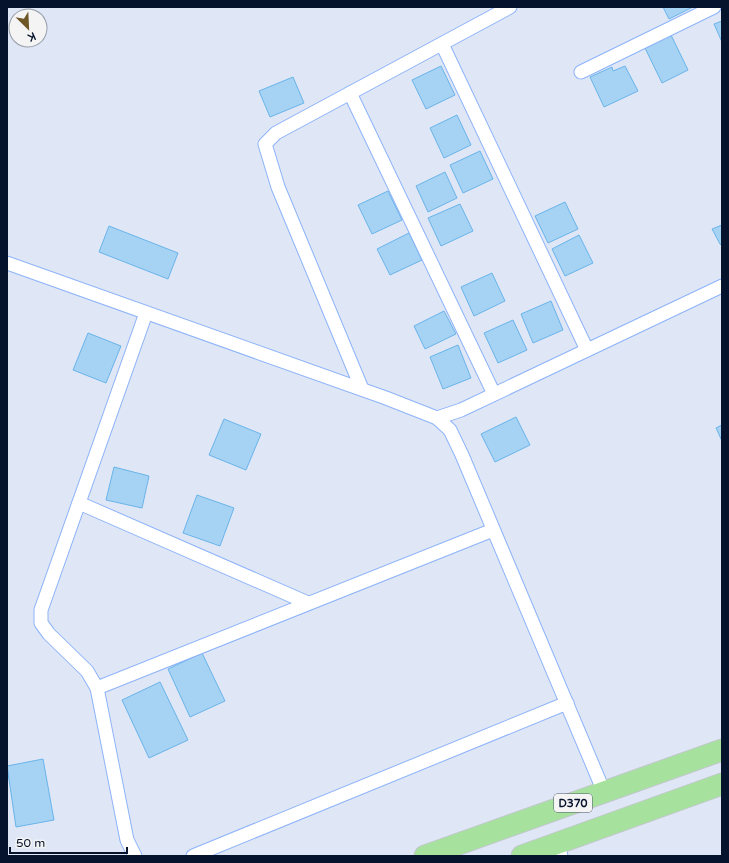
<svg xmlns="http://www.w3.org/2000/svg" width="729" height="863" font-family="'Varela Round',sans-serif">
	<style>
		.building { fill: #a6d2f3; stroke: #69b4ea }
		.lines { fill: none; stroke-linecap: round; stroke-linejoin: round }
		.minor-casing { stroke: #8db3f9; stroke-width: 15 }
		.trunk-casing { stroke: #c3c6cd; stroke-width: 23 }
		.minor { stroke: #fff; stroke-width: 13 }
		.trunk { stroke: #a6e29e; stroke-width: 21 }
		.labels { text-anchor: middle; stroke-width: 4; stroke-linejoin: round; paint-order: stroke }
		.shield { fill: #f4f4f4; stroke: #4d5669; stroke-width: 1 }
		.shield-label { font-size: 11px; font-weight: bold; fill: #06132d }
	</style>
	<rect width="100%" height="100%" fill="#dfe7f6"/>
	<g class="building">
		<polygon points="663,7 693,7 669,19"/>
		<polygon points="722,21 722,42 714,24"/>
		<polygon points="671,35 688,70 662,83 645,48"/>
		<polygon points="441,66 455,95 426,109 412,80"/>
		<polygon points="625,66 638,91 604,107 590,77 612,67 613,71"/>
		<polygon points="293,77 304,103 270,117 259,91"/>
		<polygon points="457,115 471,145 444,158 430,128"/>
		<polygon points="480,151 493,179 463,193 450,165"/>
		<polygon points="445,172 457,198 428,212 416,186"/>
		<polygon points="388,191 402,220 372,234 358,205"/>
		<polygon points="565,202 578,229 548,243 535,216"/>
		<polygon points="460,204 473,231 441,246 428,218"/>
		<polygon points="722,225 722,246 720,244 712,229"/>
		<polygon points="109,226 178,253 168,279 99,252"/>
		<polygon points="409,233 422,260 390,275 377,249"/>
		<polygon points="579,235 593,263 565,276 552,249"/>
		<polygon points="492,273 505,301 474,316 461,287"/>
		<polygon points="551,301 563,330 533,343 521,314"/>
		<polygon points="444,311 456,334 425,349 414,326"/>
		<polygon points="513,320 527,350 498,363 484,333"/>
		<polygon points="88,333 121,346 106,383 73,370"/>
		<polygon points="458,345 471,378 443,389 430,357"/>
		<polygon points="516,417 530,445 495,462 481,434"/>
		<polygon points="224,419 261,434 246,470 209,455"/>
		<polygon points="722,425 722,441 716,428"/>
		<polygon points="114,467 149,476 142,508 106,500"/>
		<polygon points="197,495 234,508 220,546 183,533"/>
		<polygon points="202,653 225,701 190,717 168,669"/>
		<polygon points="160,682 188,740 149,758 122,700"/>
		<polygon points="43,759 54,820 16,827 7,766"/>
	</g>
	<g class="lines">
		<defs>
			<g id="minor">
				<polyline points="442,44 587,350"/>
				<polyline points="581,72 714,7"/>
				<polyline points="350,93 494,394"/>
				<polyline points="7,263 386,398 437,418 450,430 462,455 604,792"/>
				<polyline points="362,389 278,187 265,144 276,133 510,7"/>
				<polyline points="437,418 461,410 722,286"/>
				<polyline points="79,503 308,603"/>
				<polyline points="97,688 493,530"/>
				<polyline points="558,844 561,856"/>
				<polyline points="135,856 127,840 97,688 87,671 49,634 41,623 41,610 146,313"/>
				<polyline points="193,856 567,703"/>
			</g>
			<g id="trunk">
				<polyline points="425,856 722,750"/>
				<polyline points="522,856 722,784"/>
			</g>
		</defs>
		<use href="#minor" class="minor-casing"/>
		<use href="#trunk" class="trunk-casing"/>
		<use href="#minor" class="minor"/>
		<use href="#trunk" class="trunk"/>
	</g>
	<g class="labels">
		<rect class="shield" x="554" y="794" width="38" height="18" rx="3"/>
		<g class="shield-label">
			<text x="573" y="807">D370</text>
		</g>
	</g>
	<rect width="729" height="863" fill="none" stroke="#06132d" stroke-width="16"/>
	<g transform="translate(28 28) rotate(156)"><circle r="19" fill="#f4f4f4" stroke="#959aa4"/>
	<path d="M0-3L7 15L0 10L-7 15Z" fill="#6f5627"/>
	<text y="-6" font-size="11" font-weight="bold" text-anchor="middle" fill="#06132d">K</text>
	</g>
	<path d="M10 847v6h117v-6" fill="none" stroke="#06132d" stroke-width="2"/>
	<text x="16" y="847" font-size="12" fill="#06132d" stroke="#f4f4f4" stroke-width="3" paint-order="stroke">50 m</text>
</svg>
